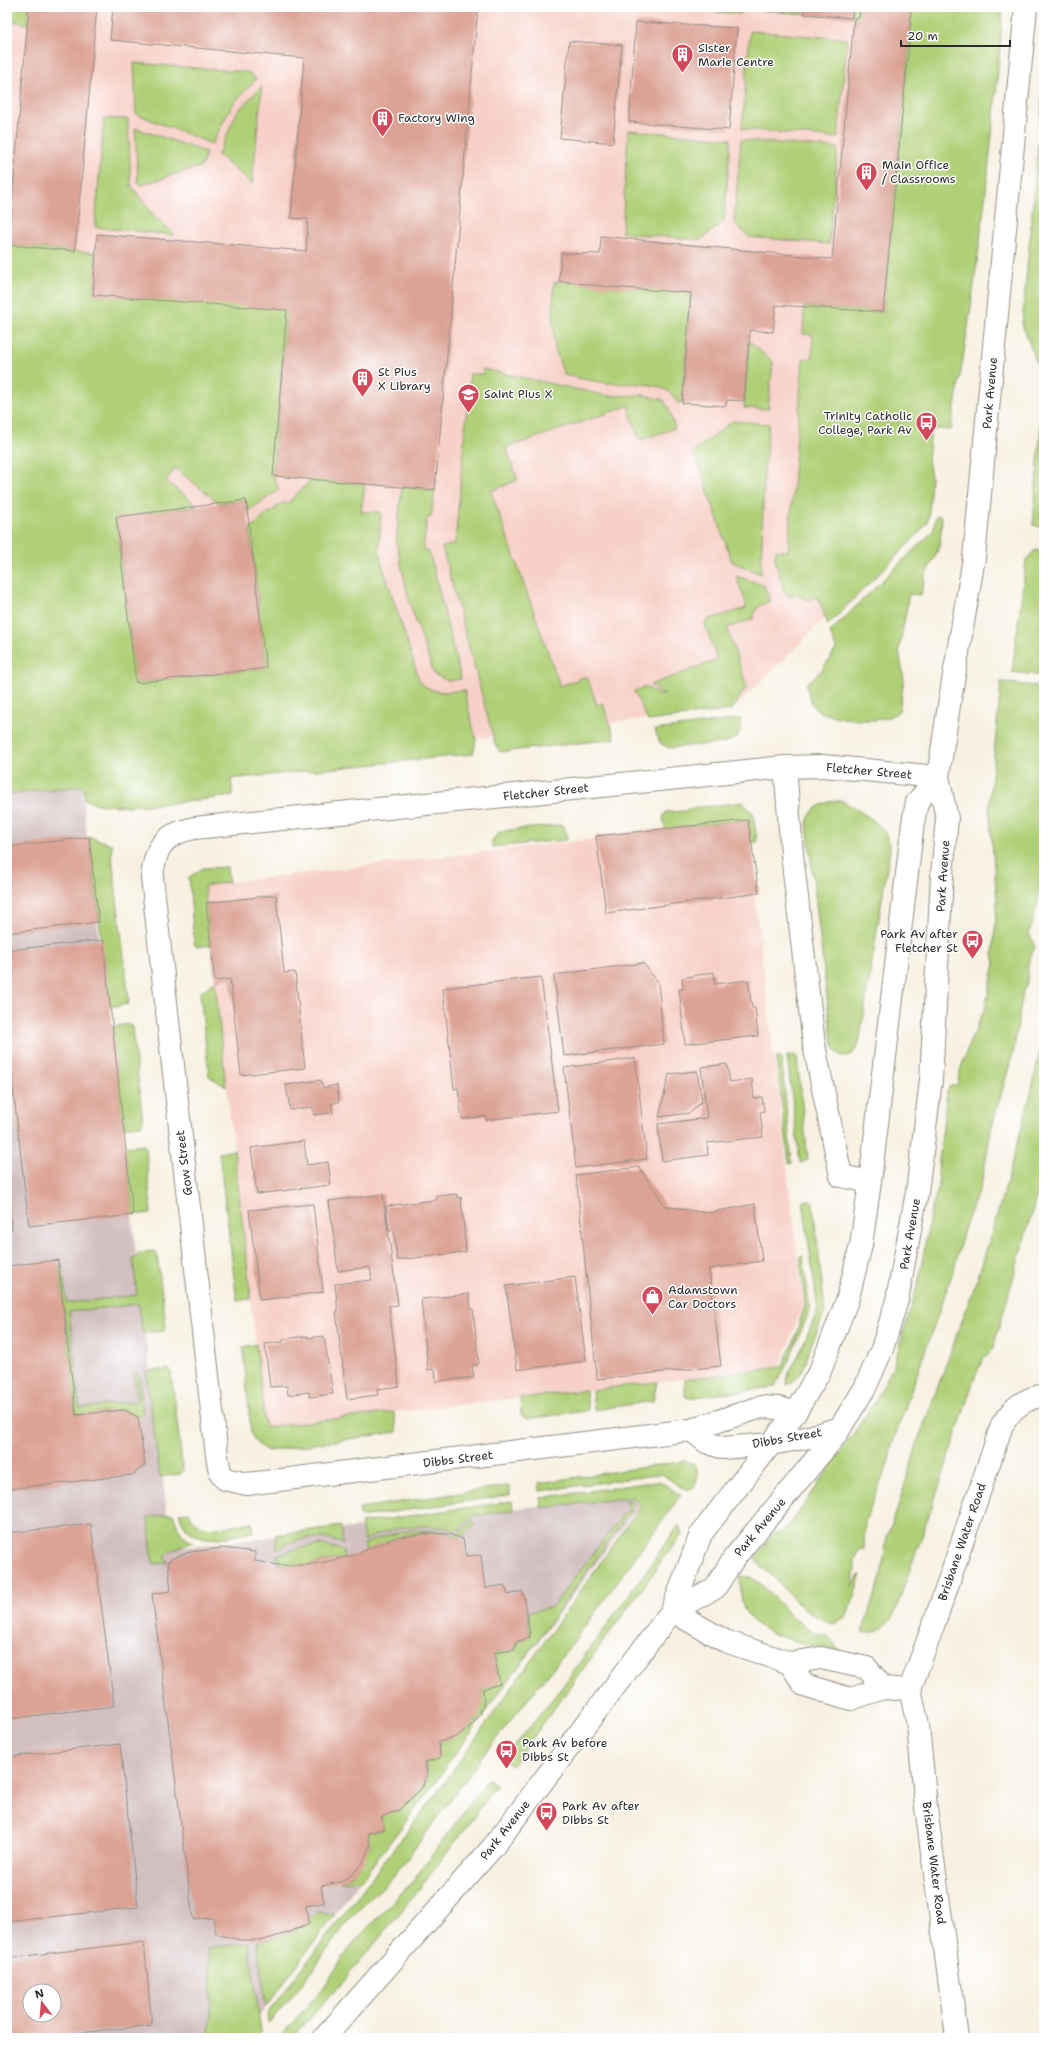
<svg xmlns="http://www.w3.org/2000/svg" width="1051" height="2045" font-family="'Shantell Sans',sans-serif">
	<style>
		.built { fill: #f7d1c8 }
		.industrial { fill: #d2bfc0; fill-rule: evenodd }
		.green { fill: #b0d078; stroke: #6e7e52 }
		.building { fill: #dca394; fill-rule: evenodd }
		.lines { fill: none; stroke-linecap: round; stroke-linejoin: round }
		.minor-casing { stroke: #928e86; stroke-width: 24 }
		.secondary-casing { stroke: #928e86; stroke-width: 24 }
		.minor { stroke: #fff; stroke-width: 22 }
		.secondary { stroke: #fff; stroke-width: 22 }
		.labels { text-anchor: middle; stroke-width: 3; stroke-linejoin: round; paint-order: stroke }
		.poi-label { font-size: 12px; fill: #2b2b2b; stroke: #fff; text-anchor: start }
		.street-label { font-size: 12px; fill: #2b2b2b; stroke: #fff }
	</style>
	<rect width="100%" height="100%" fill="#fff"/>
	<filter id="ink" filterUnits="userSpaceOnUse"><feTurbulence type="fractalNoise" baseFrequency=".025" numOctaves="2"/><feDisplacementMap in="SourceGraphic" scale="8" xChannelSelector="R" yChannelSelector="G"/><feConvolveMatrix kernelMatrix="1 2 1 2 8 2 1 2 1" color-interpolation-filters="sRGB"/></filter>
	<filter id="wash" filterUnits="userSpaceOnUse"><feTurbulence type="fractalNoise" baseFrequency=".012" numOctaves="4" result="noise"/><feDisplacementMap in="SourceGraphic" scale="16" xChannelSelector="R" yChannelSelector="G"/><feGaussianBlur stdDeviation="0.9" result="paint"/><feColorMatrix in="noise" values="0 0 0 0 0 0 0 0 0 0 0 0 0 0 0 0 0 1.4 0 .05"/><feComposite in="paint" operator="in"/></filter>
	<g filter="url(#wash)">
		<rect width="100%" height="100%" fill="#f8f1e2"/>
		<g class="built">
			<polygon points="7,7 962,7 919,526 733,709 7,792"/>
			<polygon points="746,821 803,1303 789,1344 779,1368 265,1427 204,885"/>
		</g>
		<path class="industrial" d="M81 784 171 1549 632 1495 639 1506 243 2038H7V792ZM30 1991H54V2015H30Z"/>
		<g class="green">
			<polygon points="7,7 29,7 28,24 7,20"/>
			<polygon points="659,7 860,7 859,18 741,9 740,14"/>
			<path d="M911 7H1003C993 149 976 290 951 430L931 429 928 459 931 478 929 515 927 523 919 533 828 625 818 597 807 600 797 595 789 597 788 593 785 594 775 560 776 550 788 551 803 359H812L813 335 803 334 804 307 883 312 910 33Z"/>
			<polygon points="750,31 847,39 838,138 742,129"/>
			<polygon points="134,63 248,72 256,79 232,105 212,144 136,114"/>
			<polygon points="1044,78 1044,352 1040,352 1039,369 1022,324"/>
			<polygon points="262,86 252,184 218,155 237,112"/>
			<polygon points="104,118 128,119 131,185 154,216 175,235 95,227"/>
			<polygon points="135,128 206,152 202,166 141,185 138,182"/>
			<polygon points="628,130 731,139 724,221 701,240 622,233"/>
			<polygon points="741,140 838,148 829,244 749,237 734,223"/>
			<path d="M8 245 96 253 287 310 273 475 279 490 248 511 246 500 219 503 175 468 166 481 198 506 116 518 136 683 266 668 250 530 264 516 284 502 287 504 311 479 365 484 361 512H381L379 550 382 564 420 682C434 695 447 692 464 690L476 740 473 754 231 779 233 796C202 799 109 814 85 800L83 786 7 794Z"/>
			<path d="M559 281 691 293 682 403H677C667 377 628 386 607 383 592 381 578 378 564 375L555 349 553 313 554 283Z"/>
			<polygon points="749,341 773,362 768,409 744,408"/>
			<polygon points="483,369 608,396 644,395 664,400 668,407 675,428 641,440 638,437 628,406 506,448 518,480 491,491 560,686 587,676 597,705 603,703 615,739 500,752 495,744 442,547 455,544 470,374 483,374"/>
			<polygon points="1044,385 1044,528 1033,525"/>
			<polygon points="733,421 769,424 764,473 761,574 732,562 702,474 693,452"/>
			<polygon points="402,487 435,490 431,517 427,518 423,550 429,551 461,679 448,681 434,674 409,601 396,541"/>
			<path d="M940 515 942 517 940 544 935 557 925 575 921 595 909 594 899 651 904 680 899 711C883 727 835 719 816 710L812 704 806 684 822 670 836 649 830 632 933 531 936 516Z"/>
			<polygon points="1044,548 1044,676 1012,672 1026,560 1034,551"/>
			<path d="M736 576 764 585 770 601C761 604 754 608 753 619L727 628 747 687 731 710 648 721 634 691 646 687 656 692 658 696 666 694H660L656 688 650 685 717 660 705 624 707 620 746 608V603Z"/>
			<path d="M1001 682 1044 687 1043 870 1037 906 1029 933 1035 947 1028 963 1027 985 1023 991 1014 1049 991 1130 982 1182 964 1229 954 1269 892 1445 889 1460 865 1522 864 1550 860 1549 854 1562 855 1571 852 1586 859 1575H861L859 1581 846 1618 833 1624C801 1613 794 1597 772 1576 765 1569 758 1566 755 1558L773 1534 784 1531 798 1513 852 1436 876 1399 893 1367 919 1280 931 1210 939 1186 938 1170 947 1091 950 1086 957 1085 961 1068 971 1038 976 1031 978 1023 985 1008 995 963 993 954 997 901 989 807Z"/>
			<polygon points="740,719 741,728 737,738 724,743 669,748 660,743 655,730"/>
			<path d="M837 801H843C861 813 889 824 890 849L859 1044C852 1062 835 1060 832 1041L807 825C808 810 823 801 837 801Z"/>
			<polygon points="742,802 753,813 757,842 751,843 748,820 665,829 663,817 666,812 687,811 687,809"/>
			<polygon points="562,825 565,828 567,840 492,847 492,841 500,831"/>
			<polygon points="89,837 112,844 112,856 129,1000 128,1004 110,1007"/>
			<polygon points="227,867 229,882 204,886 211,945 197,947 194,944 189,877 203,868"/>
			<polygon points="215,981 226,1087 209,1076 200,993"/>
			<polygon points="129,1024 132,1027 143,1122 141,1125 123,1127 112,1027"/>
			<path d="M1044 1027V1170L993 1349 983 1359 974 1379 939 1487 894 1615C886 1626 876 1636 862 1632L881 1576 887 1536 897 1510 919 1438 978 1277 1006 1185 1032 1089Z"/>
			<polygon points="794,1055 797,1057 808,1160 800,1163 787,1056"/>
			<polygon points="776,1057 781,1057 792,1163 789,1164"/>
			<polygon points="144,1145 146,1148 151,1213 133,1215 125,1147"/>
			<polygon points="234,1150 251,1299 237,1301 219,1153"/>
			<path d="M810 1200 813 1203 825 1311C821 1323 817 1332 812 1343 806 1359 805 1377 787 1385L786 1379 800 1352 818 1310 803 1201Z"/>
			<polygon points="154,1251 157,1254 166,1326 164,1331 142,1333 139,1304 69,1312 80,1408 137,1401 134,1373 138,1372 143,1414 138,1417 124,1410 76,1415 59,1266 62,1266 67,1303 137,1295 133,1258 138,1257 138,1253"/>
			<polygon points="803,1256 810,1310 789,1360 775,1387 689,1398 685,1396 685,1379 782,1367 794,1341 805,1305 800,1257"/>
			<path d="M256 1344 265 1427 394 1412 397 1432 268 1451C260 1447 255 1443 251 1434L243 1347Z"/>
			<polygon points="168,1369 171,1372 183,1470 181,1474 160,1477 146,1371"/>
			<polygon points="657,1382 653,1401 594,1410 592,1390"/>
			<polygon points="586,1390 588,1410 586,1411 527,1419 521,1415 520,1398"/>
			<polygon points="685,1461 697,1466 697,1480 693,1488 685,1490 662,1474 540,1491 539,1483"/>
			<polygon points="659,1481 681,1495 569,1648 488,1749 404,1863 390,1880 351,1917 303,1983 268,2024 267,2014 442,1786 640,1507 634,1497 542,1508 540,1498"/>
			<polygon points="506,1486 510,1487 510,1495 360,1517 359,1508"/>
			<path d="M512 1501 513 1510 474 1516 457 1531C426 1522 393 1525 364 1541L361 1523Z"/>
			<path d="M630 1501 632 1503 633 1507 429 1791 361 1880 340 1882 353 1874 370 1845 368 1833 384 1829 381 1817C398 1810 425 1796 427 1774 428 1770 426 1765 425 1762L439 1742C467 1734 485 1720 483 1689L499 1684 494 1653 514 1650 516 1642 530 1637 528 1612 552 1607 627 1509 629 1505 624 1502Z"/>
			<path d="M189 1512C197 1538 232 1525 252 1522L254 1532C225 1536 190 1551 179 1513Z"/>
			<path d="M173 1514C176 1524 182 1540 193 1542L171 1551 165 1557 168 1562 153 1564 148 1517Z"/>
			<path d="M473 1520 476 1523 461 1538C422 1528 401 1535 366 1551L364 1544C398 1529 422 1527 458 1535Z"/>
			<polygon points="679,1525 682,1535 657,1566 656,1570 512,1766 503,1760 562,1687"/>
			<path d="M341 1526 343 1544C321 1534 296 1536 277 1550L275 1535Z"/>
			<polygon points="323,1545 343,1550 344,1558 307,1565 278,1565 277,1555 299,1548"/>
			<path d="M741 1576 750 1577 760 1583 792 1617 812 1631 829 1637 839 1650V1653C807 1641 742 1639 741 1594 741 1587 739 1583 741 1576Z"/>
			<path d="M488 1779 497 1785C434 1873 366 1958 292 2038H279L323 1988 354 1942 412 1882Z"/>
			<polygon points="317,1912 335,1914 266,2007 257,1942 272,1939 305,1926 309,1923 309,1919"/>
			<path d="M249 1943 261 2031 255 2038H208C214 2008 210 1978 208 1948Z"/>
		</g>
		<g id="blocks">
			<g class="building">
				<polygon points="29,7 97,7 75,251 8,245"/>
				<polygon points="113,7 478,7 435,490 273,476 287,310 93,295 97,234 306,251 308,219 291,218 304,58 110,40"/>
				<polygon points="738,7 786,7 786,12 738,9"/>
				<polygon points="804,7 853,7 852,18 804,14"/>
				<polygon points="860,7 911,7 910,33 883,312 776,305 773,332 750,330 744,401 727,400 726,406 682,403 691,293 610,287 559,281 561,253 600,254 601,236 832,259 854,18 859,18"/>
				<polygon points="636,22 737,28 729,130 629,122"/>
				<polygon points="569,41 622,45 613,143 560,138"/>
				<polygon points="246,500 266,668 136,683 116,517"/>
				<polygon points="748,820 759,893 606,913 596,836"/>
				<polygon points="89,837 99,922 7,933 7,847"/>
				<polygon points="276,895 284,973 295,972 305,1068 241,1075 230,979 215,981 206,903"/>
				<polygon points="103,940 133,1215 29,1226 7,1036 7,950"/>
				<polygon points="643,963 658,982 664,1044 564,1056 554,975"/>
				<polygon points="714,972 715,984 748,980 752,1008 755,1008 758,1036 685,1044 679,989 683,989 682,978"/>
				<polygon points="541,977 558,1111 486,1120 486,1116 462,1119 458,1088 454,1089 443,988"/>
				<polygon points="635,1058 647,1159 576,1168 564,1068"/>
				<polygon points="727,1064 730,1082 752,1079 754,1098 762,1097 764,1111 760,1112 763,1137 707,1143 708,1155 662,1161 658,1124 707,1118 701,1067"/>
				<polygon points="697,1071 702,1101 690,1113 659,1117 669,1074"/>
				<polygon points="321,1080 323,1088 337,1085 339,1102 331,1104 333,1113 314,1115 313,1107 290,1110 286,1085"/>
				<polygon points="304,1141 307,1165 328,1162 331,1185 257,1194 251,1148"/>
				<polygon points="639,1167 665,1206 707,1213 755,1204 762,1261 709,1269 721,1366 597,1379 576,1175"/>
				<polygon points="7,1191 12,1229 7,1230"/>
				<polygon points="383,1194 398,1305 389,1306 399,1386 377,1389 378,1395 347,1399 336,1312 338,1312 335,1284 372,1280 370,1267 338,1271 329,1201"/>
				<polygon points="457,1194 457,1198 461,1197 466,1252 397,1260 394,1230 389,1231 386,1206 436,1200 436,1196"/>
				<polygon points="313,1204 323,1292 260,1300 249,1210"/>
				<polygon points="58,1260 76,1415 124,1410 138,1417 145,1465 133,1475 7,1489 7,1266"/>
				<polygon points="575,1277 586,1361 517,1370 506,1286"/>
				<polygon points="469,1294 471,1309 473,1309 479,1364 472,1365 474,1377 436,1382 435,1369 428,1370 421,1299"/>
				<polygon points="308,1336 308,1338 324,1336 333,1394 309,1397 309,1392 288,1395 287,1386 270,1387 265,1344 283,1342 283,1339"/>
				<polygon points="91,1524 114,1706 7,1719 7,1533"/>
				<polygon points="431,1533 449,1534 463,1539 466,1556 481,1555 485,1588 504,1585 508,1595 522,1591 525,1599 530,1637 516,1642 515,1650 494,1653 500,1684 483,1689 484,1701 480,1715 468,1729 456,1737 439,1742 440,1758 425,1762 427,1774 422,1788 399,1810 381,1817 384,1829 368,1833 370,1845 363,1862 353,1874 340,1882 321,1886 324,1903 306,1906 309,1923 290,1932 264,1940 240,1940 216,1934 213,1918 193,1919 152,1594 171,1591 168,1562 173,1558 190,1552 222,1548 255,1552 255,1561 267,1563 278,1565 307,1565 325,1562 354,1555 397,1537"/>
				<polygon points="120,1744 138,1907 7,1922 7,1757"/>
				<path d="M144 1942 152 2025 70 2034 71 2038H7V1958ZM30 1991H54V2015H30Z"/>
			</g>
		</g>
	</g>
	<g filter="url(#ink)">
		<use href="#blocks" fill-opacity="0" stroke="#928e86" stroke-width="1"/>
		<g class="lines">
			<defs>
				<g id="minor">
					<polyline points="785,767 792,854 814,1045 841,1176 870,1182"/>
					<path d="M795 1413 779 1408 761 1407 691 1430 247 1484 225 1479 220 1472 217 1456 152 878C155 847 163 834 195 828L785 767 823 766 938 777"/>
					<polyline points="691,1430 706,1442 723,1448 770,1444 805,1438 840,1428"/>
					<polyline points="672,1611 725,1641 790,1663 821,1658 867,1668 883,1688"/>
					<polyline points="790,1663 804,1685 851,1699 883,1688 897,1689"/>
					<path d="M957 2038 926 1807 918 1725 910 1689 941 1604 1002 1425C1013 1407 1024 1399 1044 1395"/>
				</g>
				<g id="secondary">
					<polyline points="672,1611 715,1588 734,1558 835,1436 865,1388 882,1349 897,1300 917,1192 931,1080 942,875 947,818 938,777 949,705 974,558 1026,7"/>
					<polyline points="324,2038 493,1847 672,1611 701,1534 795,1413 820,1371 848,1298 861,1245 870,1182 913,823 917,802 938,777"/>
				</g>
			</defs>
			<use href="#minor" class="minor-casing"/>
			<use href="#secondary" class="secondary-casing"/>
			<use href="#minor" class="minor"/>
			<use href="#secondary" class="secondary"/>
		</g>
	</g>
	<defs>
		<symbol id="building-pin" viewBox="-11 -11 22 30"><path d="M0 17L-7.5 6A9.5 9.5 0 1 1 7.5 6Z" fill="#d1495b" stroke="#fff"/><path d="M-4-6H4V6H1V3H-1V6H-4ZM-2.5-4.3h1.7v1.8h-1.7ZM.8-4.3h1.7v1.8H.8ZM-2.5-1h1.7V.8h-1.7ZM.8-1h1.7V.8H.8Z" fill="#fff"/></symbol>
		<symbol id="school-pin" viewBox="-11 -11 22 30"><path d="M0 17L-7.5 6A9.5 9.5 0 1 1 7.5 6Z" fill="#d1495b" stroke="#fff"/><path d="M0-5L7-2L0 1L-7-2ZM-4 1L0 2.5L4 1V4Q0 6-4 4Z" fill="#fff"/></symbol>
		<symbol id="bus-pin" viewBox="-11 -11 22 30"><path d="M0 17L-7.5 6A9.5 9.5 0 1 1 7.5 6Z" fill="#d1495b" stroke="#fff"/><path d="M-5-6H5V4H4V6H2V4H-2V6H-4V4H-5ZM-3.5-4V0h7V-4ZM-3.5 1.2v1.5H-2V1.2ZM2 1.2v1.5H3.5V1.2Z" fill="#fff"/></symbol>
		<symbol id="shop-pin" viewBox="-11 -11 22 30"><path d="M0 17L-7.5 6A9.5 9.5 0 1 1 7.5 6Z" fill="#d1495b" stroke="#fff"/><path d="M-5-2.5h2.3a2.7 3.5 0 0 1 5.4 0H5L5.5 6h-11ZM-1.5-2.5h3a1.5 2.3 0 0 0-3 0Z" fill="#fff"/></symbol>
	</defs>
	<g fill-rule="evenodd">
		<use href="#building-pin" x="670" y="42" width="25" height="34"/>
		<use href="#building-pin" x="370" y="106" width="25" height="34"/>
		<use href="#building-pin" x="854" y="160" width="25" height="34"/>
		<use href="#building-pin" x="350" y="366" width="25" height="34"/>
		<use href="#school-pin" x="456" y="382" width="25" height="34"/>
		<use href="#bus-pin" x="914" y="410" width="25" height="34"/>
		<use href="#bus-pin" x="960" y="928" width="25" height="34"/>
		<use href="#shop-pin" x="640" y="1284" width="25" height="34"/>
		<use href="#bus-pin" x="494" y="1738" width="25" height="34"/>
		<use href="#bus-pin" x="534" y="1800" width="25" height="34"/>
	</g>
	<g class="labels">
		<g class="poi-label">
			<text x="698" y="52">Sister<tspan x="698" dy="14">Marie Centre</tspan></text>
			<text x="398" y="122">Factory Wing</text>
			<text x="882" y="169">Main Office<tspan x="882" dy="14">/ Classrooms</tspan></text>
			<text x="378" y="376">St Pius<tspan x="378" dy="14">X Library</tspan></text>
			<text x="484" y="398">Saint Pius X</text>
			<text x="912" y="420" text-anchor="end">Trinity Catholic<tspan x="912" dy="14">College, Park Av</tspan></text>
			<text x="958" y="938" text-anchor="end">Park Av after<tspan x="958" dy="14">Fletcher St</tspan></text>
			<text x="668" y="1294">Adamstown<tspan x="668" dy="14">Car Doctors</tspan></text>
			<text x="522" y="1747">Park Av before<tspan x="522" dy="14">Dibbs St</tspan></text>
			<text x="562" y="1810">Park Av after<tspan x="562" dy="14">Dibbs St</tspan></text>
		</g>
		<g class="street-label">
			<text transform="translate(990 393) rotate(-85)" y="4">Park Avenue</text>
			<text transform="translate(869 771) rotate(5)" y="4">Fletcher Street</text>
			<text transform="translate(546 792) rotate(-6)" y="4">Fletcher Street</text>
			<text transform="translate(943 876) rotate(-86)" y="4">Park Avenue</text>
			<text transform="translate(184 1163) rotate(-97)" y="4">Gow Street</text>
			<text transform="translate(910 1234) rotate(-80)" y="4">Park Avenue</text>
			<text transform="translate(787 1438) rotate(-10)" y="4">Dibbs Street</text>
			<text transform="translate(458 1459) rotate(-7)" y="4">Dibbs Street</text>
			<text transform="translate(760 1527) rotate(-50)" y="4">Park Avenue</text>
			<text transform="translate(962 1542) rotate(-71)" y="4">Brisbane Water Road</text>
			<text transform="translate(505 1830) rotate(-52)" y="4">Park Avenue</text>
			<text transform="translate(934 1863) rotate(83)" y="4">Brisbane Water Road</text>
		</g>
	</g>
	<rect width="1051" height="2045" fill="none" stroke="#fff" stroke-width="24"/>
	<g transform="translate(42 2003) rotate(344)"><circle r="19" fill="#ffffff" stroke="#aaaaaa"/>
	<path d="M0-3L7 15L0 10L-7 15Z" fill="#d1495b"/>
	<text y="-6" font-size="11" font-weight="bold" text-anchor="middle" fill="#2b2b2b">N</text>
	</g>
	<path d="M901 40v6h109v-6" fill="none" stroke="#2b2b2b" stroke-width="2"/>
	<text x="907" y="40" font-size="12" fill="#2b2b2b" stroke="#ffffff" stroke-width="3" paint-order="stroke">20 m</text>
</svg>
